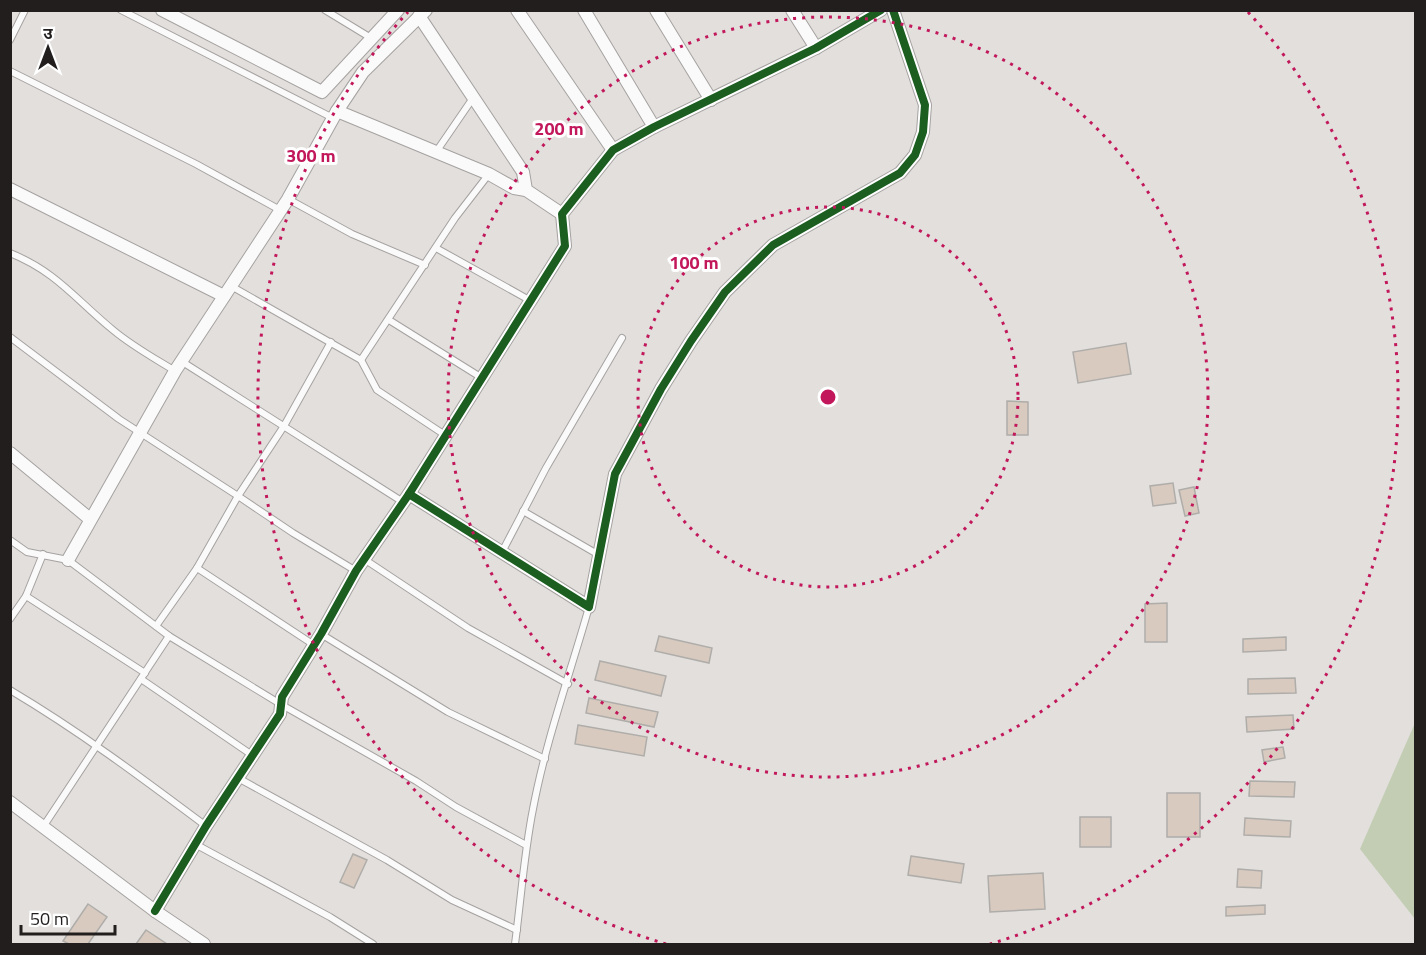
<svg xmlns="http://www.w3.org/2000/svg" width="1426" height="955" font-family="'Titillium Web','Noto Sans Devanagari',sans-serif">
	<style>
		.green { fill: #c2cdb3 }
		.building { fill: #d8cabf; stroke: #afadaa; stroke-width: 1.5 }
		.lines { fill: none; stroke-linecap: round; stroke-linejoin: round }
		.lane-casing { stroke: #a5a2a1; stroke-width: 8 }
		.street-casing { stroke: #a5a2a1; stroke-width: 14 }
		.lane { stroke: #fbfafa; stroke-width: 6 }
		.street { stroke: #fbfafa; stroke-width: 12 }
		.cycleway-casing { stroke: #fff; stroke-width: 11 }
		.cycleway { stroke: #1b5e20; stroke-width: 8 }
		.ring { fill: none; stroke: #c2185b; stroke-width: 3; stroke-dasharray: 3 6 }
		.centre { fill: #c2185b; stroke: #fff; stroke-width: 3 }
		.ring-label { font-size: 18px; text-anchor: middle; font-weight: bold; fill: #c2185b; stroke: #fff; stroke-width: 6; stroke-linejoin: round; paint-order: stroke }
	</style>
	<rect width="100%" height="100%" fill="#e2dfdc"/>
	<polygon class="green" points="1415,723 1415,919 1360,849"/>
	<g class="building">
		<polygon points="1126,343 1131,374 1078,383 1073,352"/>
		<polygon points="1007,401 1028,402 1028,435 1007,435"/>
		<polygon points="1173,483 1176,503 1153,506 1150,486"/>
		<polygon points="1194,487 1199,513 1185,516 1179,490"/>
		<polygon points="1167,603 1167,642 1145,642 1145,604"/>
		<polygon points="659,636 712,648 709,663 655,651"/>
		<polygon points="1286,637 1286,650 1243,652 1243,639"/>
		<polygon points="600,661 666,676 661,696 595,680"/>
		<polygon points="1295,678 1296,693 1248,694 1248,679"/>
		<polygon points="589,698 658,712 654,727 586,713"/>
		<polygon points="1293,715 1294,729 1247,732 1246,717"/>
		<polygon points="578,725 647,737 644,756 575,744"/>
		<polygon points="1283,747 1285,758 1264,762 1262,750"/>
		<polygon points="1250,781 1295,782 1294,797 1249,796"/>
		<rect x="1167" y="793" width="33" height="44"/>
		<rect x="1080" y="817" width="31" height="30"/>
		<polygon points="1245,818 1291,821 1290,837 1244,835"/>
		<polygon points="353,854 367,860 354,888 340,882"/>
		<polygon points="911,856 964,864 961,883 908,875"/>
		<polygon points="1238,869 1262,871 1261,888 1237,887"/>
		<polygon points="1043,873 1045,909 990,912 988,876"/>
		<polygon points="88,904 107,917 88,944 69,944 63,941"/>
		<polygon points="1265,905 1265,914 1226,916 1226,907"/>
		<polygon points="146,930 167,944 136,944"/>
	</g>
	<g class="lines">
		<defs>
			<g id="lane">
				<polyline points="121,10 333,118"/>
				<polyline points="325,10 371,38"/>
				<polyline points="10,40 25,10"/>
				<polyline points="10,71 196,164 280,210"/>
				<polyline points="436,152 473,98"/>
				<polyline points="288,199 352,234 425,265"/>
				<polyline points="436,248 531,301"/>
				<path d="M10 253C57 272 76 300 113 330 132 346 154 358 175 371"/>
				<polyline points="231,286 361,360 377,390 445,435"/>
				<polyline points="389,320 482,378"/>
				<polyline points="10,337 119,419 238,496 293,533 356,571"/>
				<polyline points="361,360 455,218 489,174"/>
				<polyline points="181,361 403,502"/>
				<polyline points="523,511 599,555"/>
				<polyline points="10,540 27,552 68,560 169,636 282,705 416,781 456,807 526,845"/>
				<polyline points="502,552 546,468 622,338"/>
				<polyline points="364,559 468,628 568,684"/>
				<polyline points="197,568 314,645"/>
				<polyline points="26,596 145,673"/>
				<polyline points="10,619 26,596 43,554"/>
				<polyline points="156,626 197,568 238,496 284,426 331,342"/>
				<polyline points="321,634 448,712 545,759"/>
				<polyline points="141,679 252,755"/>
				<path d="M10 690C79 731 142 778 206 826"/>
				<polyline points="238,778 387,860 452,900 517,930"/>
				<polyline points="43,827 169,636"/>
				<polyline points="195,844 330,917 373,944"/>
				<path d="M515 944C521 899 524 854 533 809 546 740 570 674 589 607"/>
			</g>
			<g id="street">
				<polyline points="162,10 322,92 398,10"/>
				<polyline points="517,10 613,150"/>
				<polyline points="584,10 654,127"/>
				<polyline points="656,10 711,100"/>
				<polyline points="792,10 816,48"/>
				<polyline points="419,16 523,172 526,190 562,214"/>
				<polyline points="337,111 489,174 514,188 526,190"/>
				<polyline points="10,189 224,296"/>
				<polyline points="10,453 90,519"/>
				<polyline points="409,494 589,607 615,474 661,389 691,341 725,292 773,245 900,173 915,155 923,132 925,105 893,10"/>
				<polyline points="68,560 175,371 288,199 337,111 363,72 426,10"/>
				<polyline points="10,802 155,911 204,944"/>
				<polyline points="155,911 206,826 280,714 282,697 321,634 356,571 409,494 565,246 562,214 613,150 654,127 816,48 881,10"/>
			</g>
		</defs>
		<use href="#lane" class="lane-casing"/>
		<use href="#street" class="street-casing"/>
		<use href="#lane" class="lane"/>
		<use href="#street" class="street"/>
		<defs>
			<g id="cycleway">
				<polyline points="409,494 589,607 615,474 661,389 691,341 725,292 773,245 900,173 915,155 923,132 925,105 893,10"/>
				<polyline points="155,911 206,826 280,714 282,697 321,634 356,571 409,494 565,246 562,214 613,150 654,127 816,48 881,10"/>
			</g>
		</defs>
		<use href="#cycleway" class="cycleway-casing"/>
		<use href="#cycleway" class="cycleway"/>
	</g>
	<g class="ring">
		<circle cx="828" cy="397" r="190"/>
		<circle cx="828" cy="397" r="380"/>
		<path d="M666 944A570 570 0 0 1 408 12M1248 12A570 570 0 0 1 990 944"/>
	</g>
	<circle cx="828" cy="397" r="9" class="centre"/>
	<g class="ring-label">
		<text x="559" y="135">200 m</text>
		<text x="311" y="162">300 m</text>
		<text x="694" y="269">100 m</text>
	</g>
	<rect width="1426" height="955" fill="none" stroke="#211e1d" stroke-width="24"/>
	<g transform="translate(48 48)" stroke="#ffffff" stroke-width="4.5" paint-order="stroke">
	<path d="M0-4.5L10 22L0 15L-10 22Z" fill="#211e1d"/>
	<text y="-9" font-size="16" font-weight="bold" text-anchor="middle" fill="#211e1d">उ</text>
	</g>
	<path d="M21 925v9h94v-9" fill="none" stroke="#211e1d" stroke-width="3"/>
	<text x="30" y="925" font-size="18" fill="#211e1d" stroke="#ffffff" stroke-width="4.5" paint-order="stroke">50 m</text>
</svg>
